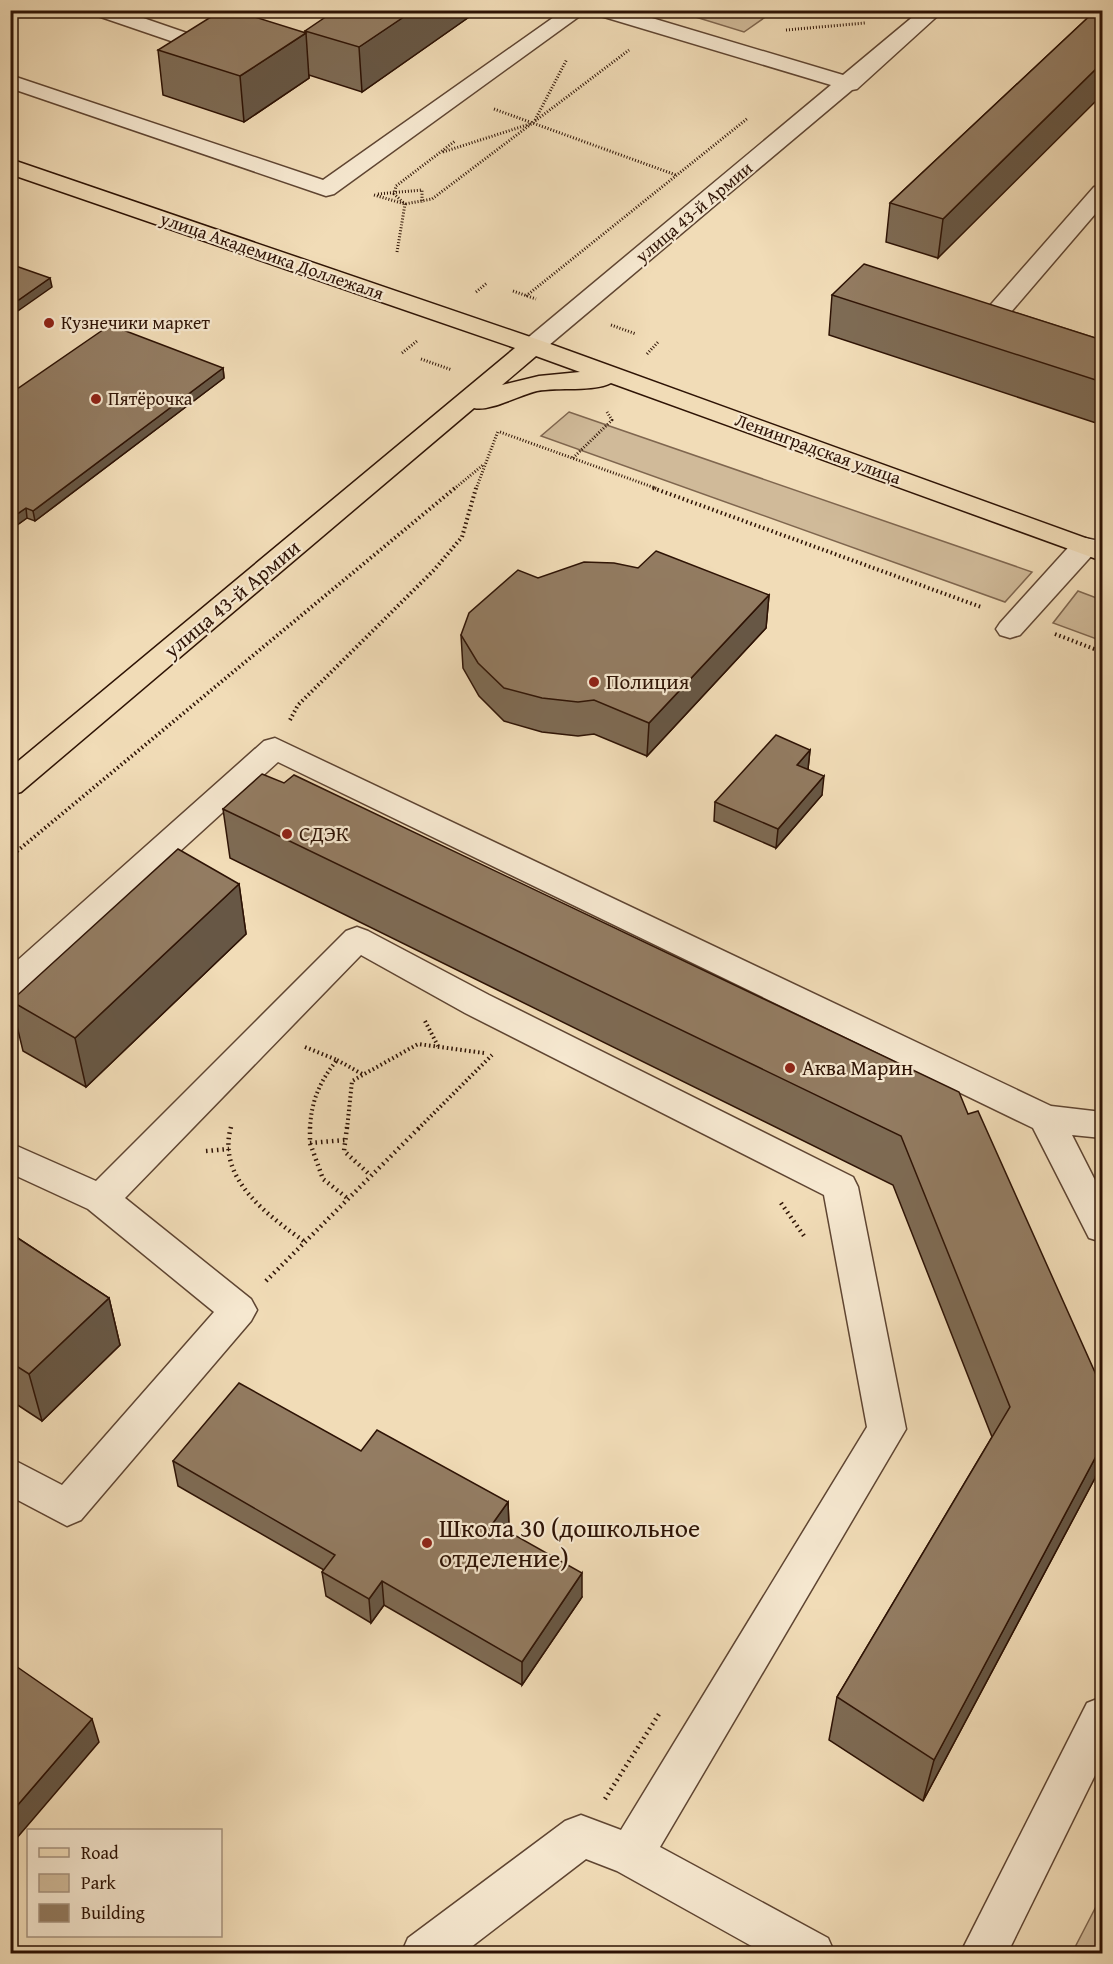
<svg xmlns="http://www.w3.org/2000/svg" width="1113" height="1964" font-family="'Gentium Book Plus',serif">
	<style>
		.green { fill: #d0ba99; stroke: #7f664f; stroke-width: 1.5 }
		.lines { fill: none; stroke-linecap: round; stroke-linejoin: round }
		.minor-casing { stroke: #5f4532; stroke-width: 3 }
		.major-casing { stroke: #2e1305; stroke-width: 3 }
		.path-far2 { stroke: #2e1305; stroke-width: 3; stroke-dasharray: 1 2; stroke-linecap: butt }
		.path-far1 { stroke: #2e1305; stroke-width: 4; stroke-dasharray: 1.5 3; stroke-linecap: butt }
		.path { stroke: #2e1305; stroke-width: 4.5; stroke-dasharray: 1.5 4; stroke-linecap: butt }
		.minor { fill: #f6e8d0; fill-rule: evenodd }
		.major { fill: #f1dcb7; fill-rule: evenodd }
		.wall { fill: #7e6b54; stroke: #2e1305; stroke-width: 1.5 }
		.shaded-wall { fill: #675745; stroke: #2e1305; stroke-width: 1.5 }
		.building { fill: #937c62; stroke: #2e1305; stroke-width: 1.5 }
		.poi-dot { fill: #8f2418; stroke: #f6e8d0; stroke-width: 2 }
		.labels { text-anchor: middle; stroke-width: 4.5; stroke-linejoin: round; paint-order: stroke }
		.far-street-label { font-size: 18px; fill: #2e1305; stroke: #f6e8d0 }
		.far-poi-label { font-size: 18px; fill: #2e1305; stroke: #f6e8d0; text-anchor: start }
		.street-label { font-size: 21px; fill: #2e1305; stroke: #f6e8d0 }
		.poi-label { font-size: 21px; fill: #2e1305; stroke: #f6e8d0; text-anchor: start }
		.near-poi-label { font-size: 26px; fill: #2e1305; stroke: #f6e8d0; text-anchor: start }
	</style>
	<rect width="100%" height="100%" fill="#f1dcb7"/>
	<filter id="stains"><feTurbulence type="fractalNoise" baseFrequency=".00333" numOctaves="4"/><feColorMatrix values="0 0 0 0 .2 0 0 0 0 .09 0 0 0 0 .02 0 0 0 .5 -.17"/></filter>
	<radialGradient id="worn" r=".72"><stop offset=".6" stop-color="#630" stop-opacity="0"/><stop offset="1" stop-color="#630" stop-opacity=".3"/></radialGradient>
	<g class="green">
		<polygon points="676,11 774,11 744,32"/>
		<polygon points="569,412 1032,572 1005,602 541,436"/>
		<polygon points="1078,591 1102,600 1102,641 1053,623"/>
		<polygon points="1102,1895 1102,1953 1072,1953"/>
	</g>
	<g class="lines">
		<defs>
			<g id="minor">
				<polygon points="89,10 120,10 207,40 221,35 228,37 231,41 228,45 209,54 92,14"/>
				<polygon points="564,10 588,10 334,194 326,196 10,88 10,75 323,180"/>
				<polygon points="591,10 625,10 843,75 921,10 944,10 857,89 852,90 542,351 533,353 524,351 521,346 524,341 831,85 594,14"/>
				<polygon points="1102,185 1102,206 1011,312 1102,341 1102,356 986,320 983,315 986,310 1094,187"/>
				<polygon points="1085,538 1095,540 1099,546 1095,552 1020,635 1010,638 1000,635 996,629 1000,623 1075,540"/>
				<polygon points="275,738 1051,1106 1102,1112 1102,1138 1072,1135 1102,1194 1102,1242 1089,1238 1033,1128 278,762 22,995 10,998 10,967 264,741"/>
				<polygon points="357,927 368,931 489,995 853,1177 858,1187 906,1429 660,1847 828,1938 835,1954 766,1954 617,1871 586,1859 462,1954 401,1954 408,1938 565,1821 581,1815 621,1830 867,1427 824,1195 465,1013 361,955 125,1198 251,1299 257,1310 251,1321 81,1520 67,1526 10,1496 10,1458 62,1485 214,1312 88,1209 10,1173 10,1143 96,1181 346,931"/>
				<polygon points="1102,1697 1102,1761 1007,1954 960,1954 1087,1703"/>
			</g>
			<path id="major" d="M10 159 542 341 1102 544V561L611 383C595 392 557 387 537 391 520 395 489 412 474 408L21 792 10 795V768L515 348 10 174ZM536 356 580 372 539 376 502 385Z"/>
		</defs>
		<use href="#minor" class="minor-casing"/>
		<use href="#major" class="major-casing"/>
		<g class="path-far2">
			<polyline points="324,10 327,21"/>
			<polyline points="786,30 865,23"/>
			<polyline points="494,109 676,175"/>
			<polyline points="535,120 567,59"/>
			<polyline points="443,152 530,124"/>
			<polyline points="378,194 422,190 422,203"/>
			<polyline points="374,195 405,204 432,199 629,50"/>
			<polyline points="397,252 405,204 394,194 396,186 455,141"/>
			<polyline points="513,291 536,299"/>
			<polyline points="476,292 487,283"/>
			<polyline points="526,296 748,118"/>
			<polyline points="611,325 636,334"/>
			<polyline points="402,353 417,341"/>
			<polyline points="647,354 659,341"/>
			<polyline points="421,359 452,370"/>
			<polyline points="500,432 658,489"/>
			<polyline points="573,458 612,420 607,412"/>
			<polyline points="454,489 483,465"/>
			<polyline points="476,489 498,431"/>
		</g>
		<g class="path-far1">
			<polyline points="653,488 981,607"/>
			<polyline points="1055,634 1102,652"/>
			<polyline points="290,720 298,705 434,570 462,537 476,488"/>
			<polyline points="10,857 455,488"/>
			<polyline points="425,1021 438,1046"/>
			<path d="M305 1047 337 1060C320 1081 311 1101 310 1129"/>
			<polyline points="337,1060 364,1075"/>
			<polyline points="347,1129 352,1081 418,1044 484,1053"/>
			<polyline points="418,1129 492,1055"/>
		</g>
		<g class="path">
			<path d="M231 1127C216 1179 269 1216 305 1242"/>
			<polyline points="310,1127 310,1143 323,1179 347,1198"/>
			<polyline points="347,1127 344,1151 370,1175"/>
			<polyline points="310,1143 345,1140"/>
			<polyline points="206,1151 229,1149"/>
			<polyline points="781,1203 804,1236"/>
			<polyline points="266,1281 420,1127"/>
			<polyline points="605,1799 659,1714"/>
		</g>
		<use href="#minor" class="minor"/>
		<use href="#major" class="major"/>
	</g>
	<g class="wall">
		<polygon points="479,10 362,92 309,75 309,78 244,122 163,95 158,50 305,33 305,31"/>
		<polygon points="1096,10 938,258 886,242 890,203"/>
		<polygon points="832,295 1102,340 1102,425 829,335"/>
		<polygon points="223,368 224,378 35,521 27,518 10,530 10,394"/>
		<polygon points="638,568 769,595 766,628 647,756 594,734 578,736 542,732 504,721 479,696 463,668 461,635 538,578"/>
		<polygon points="810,750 808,769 822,795 776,848 714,821 715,802"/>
		<polygon points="223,809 968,1114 1102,1388 1102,1454 1095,1478 923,1801 829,1740 837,1697 992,1437 893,1185 230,858"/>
		<polygon points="239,884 246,934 86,1087 23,1051 11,1001"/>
		<polygon points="10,1233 109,1298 120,1345 42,1421 10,1400"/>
		<polygon points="361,1451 508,1502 509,1527 506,1531 582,1597 522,1685 384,1605 371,1623 326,1596 322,1572 324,1570 178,1486 173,1461"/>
	</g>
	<g class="shaded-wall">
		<polygon points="414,10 479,10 362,92 359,47"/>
		<polygon points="306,33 309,78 244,122 240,76"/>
		<polygon points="1102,63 1102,95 938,258 943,219"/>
		<polygon points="50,278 52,287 12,315 10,306"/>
		<polygon points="223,368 224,378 35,521 33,511"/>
		<polygon points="26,508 27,518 10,530 10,519"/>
		<polygon points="769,595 766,628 647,756 649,723"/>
		<polygon points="810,750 808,769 795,784 797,765"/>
		<polygon points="824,776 822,795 776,848 778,829"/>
		<polygon points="239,884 246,934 86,1087 75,1038"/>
		<polygon points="109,1298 120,1345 42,1421 29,1374"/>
		<polygon points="1102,1400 1102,1414 1098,1402"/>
		<polygon points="1102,1445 1102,1454 1095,1478 923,1801 934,1760"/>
		<polygon points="508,1502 509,1527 494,1548 493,1523"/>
		<polygon points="582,1573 582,1597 522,1685 522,1662"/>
		<polygon points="382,1581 384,1605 371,1623 369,1599"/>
		<polygon points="92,1719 99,1742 10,1846 10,1814"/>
	</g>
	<g class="building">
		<polygon points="222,10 232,10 306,33 240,76 158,50"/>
		<polygon points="336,10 414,10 359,47 305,31"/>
		<polygon points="1096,10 1102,10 1102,63 943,219 890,203"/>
		<polygon points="10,264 50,278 10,306"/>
		<polygon points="864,264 1102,340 1102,382 832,295"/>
		<polygon points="110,325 223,368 33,511 26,508 10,519 10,394"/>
		<polygon points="656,551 769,595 649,723 594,700 578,702 542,698 504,688 478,663 461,635 469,613 518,570 538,578 584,562 614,563 638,568"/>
		<polygon points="776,735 810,750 797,765 824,776 778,829 715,802"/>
		<polygon points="262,774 284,783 294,775 959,1092 968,1114 978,1111 1102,1388 1102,1400 1098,1402 1102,1413 1102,1445 934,1760 837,1697 1010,1407 901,1136 223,809"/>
		<polygon points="178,849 239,884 75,1038 11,1001"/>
		<polygon points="10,1233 109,1298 29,1374 10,1362"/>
		<polygon points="239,1383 361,1451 377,1430 508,1502 493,1523 582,1573 522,1662 382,1581 369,1599 322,1572 335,1555 173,1461"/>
		<polygon points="10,1662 92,1719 10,1814"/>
	</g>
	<g class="poi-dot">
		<circle cx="49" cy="323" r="6"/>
		<circle cx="96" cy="399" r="6"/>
		<circle cx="594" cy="682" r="6"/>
		<circle cx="287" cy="834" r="6"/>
		<circle cx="790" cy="1068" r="6"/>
		<circle cx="427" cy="1543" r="6"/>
	</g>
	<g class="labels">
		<g class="far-street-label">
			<text transform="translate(694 212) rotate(-40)" y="6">улица 43-й Армии</text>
			<text transform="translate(272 256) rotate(19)" y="6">улица Академика Доллежаля</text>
			<text transform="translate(818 449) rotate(20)" y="6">Ленинградская улица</text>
		</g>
		<g class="far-poi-label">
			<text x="61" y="329">Кузнечики маркет</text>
			<text x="108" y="405">Пятёрочка</text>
		</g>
		<g class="street-label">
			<text transform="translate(232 599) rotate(-40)" y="7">улица 43-й Армии</text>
		</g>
		<g class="poi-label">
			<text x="606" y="689">Полиция</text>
			<text x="299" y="841">СДЭК</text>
			<text x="802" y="1075">Аква Марин</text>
		</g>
		<g class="near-poi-label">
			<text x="439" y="1537">Школа 30 (дошкольное<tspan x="439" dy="30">отделение)</tspan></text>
		</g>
	</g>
	<rect width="1113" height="1964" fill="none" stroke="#f1dcb7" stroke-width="36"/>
	<rect x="12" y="12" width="1089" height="1940" fill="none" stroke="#2e1305" stroke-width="3"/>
	<rect x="18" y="18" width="1077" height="1928" fill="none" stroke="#2e1305" stroke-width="1.5"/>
	<rect x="27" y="1829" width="195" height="108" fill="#f6e8d0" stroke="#a6937f" stroke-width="1.5"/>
	<rect x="39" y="1848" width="30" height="9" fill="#f1dcb7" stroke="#a6937f" stroke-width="1.5"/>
	<text x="81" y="1859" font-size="18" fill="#2e1305">Road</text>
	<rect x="39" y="1874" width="30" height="18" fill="#d0ba99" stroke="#a6937f" stroke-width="1.5"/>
	<text x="81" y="1889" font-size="18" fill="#2e1305">Park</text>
	<rect x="39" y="1904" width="30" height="18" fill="#937c62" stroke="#a6937f" stroke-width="1.5"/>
	<text x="81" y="1919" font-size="18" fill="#2e1305">Building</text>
	<rect width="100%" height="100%" filter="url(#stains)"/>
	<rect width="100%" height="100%" fill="url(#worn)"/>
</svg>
